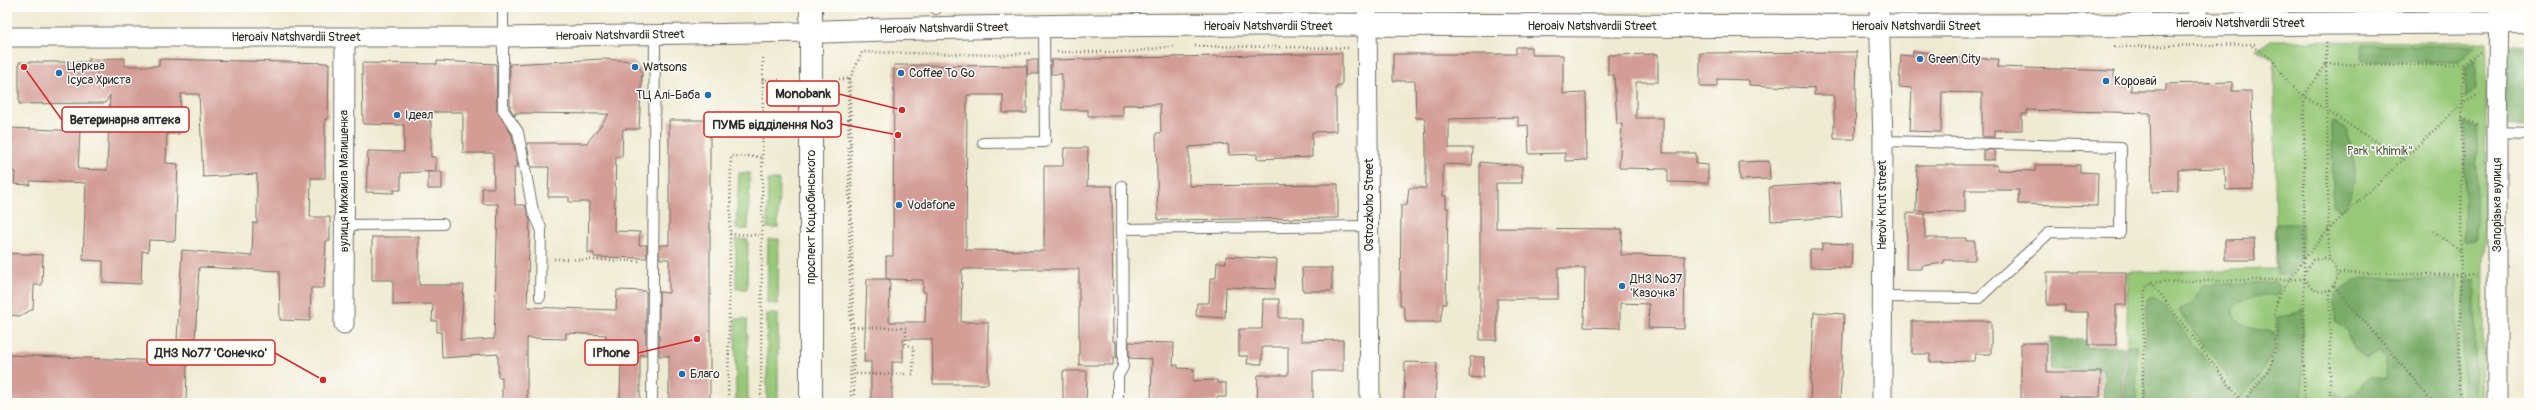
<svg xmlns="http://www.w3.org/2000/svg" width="2536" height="410" font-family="Pangolin,sans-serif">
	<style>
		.green { fill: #97c878; stroke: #617a52 }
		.forest { fill: #79ac68; stroke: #526c4a }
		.building { fill: #d39d96 }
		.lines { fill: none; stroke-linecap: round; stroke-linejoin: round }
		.service-casing { stroke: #706e65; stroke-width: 12 }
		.minor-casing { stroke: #706e65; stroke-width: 21 }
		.tertiary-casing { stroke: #706e65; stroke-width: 24 }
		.secondary-casing { stroke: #706e65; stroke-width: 24 }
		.path { stroke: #706e65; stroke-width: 2.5; stroke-dasharray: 1 3; stroke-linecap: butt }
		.service { stroke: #fff; stroke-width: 10 }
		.minor { stroke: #fff; stroke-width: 19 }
		.tertiary { stroke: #fff; stroke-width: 22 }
		.secondary { stroke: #fff; stroke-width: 22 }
		.poi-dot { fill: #1f6fb2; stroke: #fdfcf7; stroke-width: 1.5 }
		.labels { text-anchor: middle; stroke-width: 3; stroke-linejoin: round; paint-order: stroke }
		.street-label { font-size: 12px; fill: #2b2b2b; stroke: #fdfcf7 }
		.poi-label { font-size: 12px; fill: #2b2b2b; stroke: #fdfcf7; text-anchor: start }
		.park-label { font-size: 12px; fill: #4b5a42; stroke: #fdfcf7 }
		.leader { fill: none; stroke: #d62828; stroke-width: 1.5 }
		.callout-dot { fill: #d62828; stroke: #fdfcf7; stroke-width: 1.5 }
		.callout { fill: #fdfcf7; stroke: #d62828; stroke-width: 1.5 }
		.callout-label { font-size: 13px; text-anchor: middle; font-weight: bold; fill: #2b2b2b }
	</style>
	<rect width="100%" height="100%" fill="#fdfcf7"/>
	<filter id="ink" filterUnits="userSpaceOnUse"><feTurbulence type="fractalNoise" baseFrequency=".025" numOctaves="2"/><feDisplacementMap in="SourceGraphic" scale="8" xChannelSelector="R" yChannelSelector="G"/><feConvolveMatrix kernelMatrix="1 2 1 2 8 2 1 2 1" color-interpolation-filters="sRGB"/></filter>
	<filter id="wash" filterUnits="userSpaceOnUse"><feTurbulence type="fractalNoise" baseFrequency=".012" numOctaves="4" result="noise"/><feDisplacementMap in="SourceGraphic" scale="16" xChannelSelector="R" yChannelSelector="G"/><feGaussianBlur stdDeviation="0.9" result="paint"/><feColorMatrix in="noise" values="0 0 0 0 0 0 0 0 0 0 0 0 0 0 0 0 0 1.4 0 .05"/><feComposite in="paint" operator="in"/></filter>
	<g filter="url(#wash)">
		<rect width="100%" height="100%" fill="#efead2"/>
		<g class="green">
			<polygon points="2270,41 2487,42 2482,403 2125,403 2128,272 2276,269 2274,60 2256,49"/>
			<polygon points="739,173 750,173 748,229 736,229"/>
			<polygon points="768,180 779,180 778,228 767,228"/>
			<polygon points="736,239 748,240 747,289 736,289"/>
			<polygon points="768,239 779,239 778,304 767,303"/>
			<rect x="767" y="314" width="11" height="89"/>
			<polygon points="735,319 747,319 748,403 736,403"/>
		</g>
		<g class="forest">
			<polygon points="2502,44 2529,46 2529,127 2501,127"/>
			<polygon points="2362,45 2475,46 2459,62 2362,61"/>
			<polygon points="2476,60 2476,91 2466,97 2466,67"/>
			<path d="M2334 122 2346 128C2354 153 2362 191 2340 211L2333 205 2332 123Z"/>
			<polygon points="2465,122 2477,127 2476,240 2464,240"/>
			<polygon points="2276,224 2302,224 2302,254 2290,274 2277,274"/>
			<path d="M2369 278 2457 280 2456 403H2334L2335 393 2345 397 2357 393C2365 376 2368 377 2385 379V359L2380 352 2365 358 2352 348 2348 330 2335 322V294L2355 281Z"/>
			<polygon points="2464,280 2475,280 2475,403 2463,403"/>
			<path d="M2274 282 2280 286 2278 294C2263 297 2240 296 2233 311 2235 330 2259 329 2274 332 2277 358 2257 379 2242 397L2179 311 2195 301 2202 285Z"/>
			<polygon points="2153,296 2163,304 2238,403 2144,403 2147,299"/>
			<path d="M2303 309 2302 403H2246C2247 398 2254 391 2258 386 2276 365 2280 345 2277 318L2289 316Z"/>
			<polygon points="2050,337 2085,340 2085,347 2124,346 2123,403 2103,403 2103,370 2050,370"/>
			<polygon points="2126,346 2137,346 2136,403 2125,403"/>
			<polygon points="2062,398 2093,399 2092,403 2062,403"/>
		</g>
		<g id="blocks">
			<g class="building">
				<polygon points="1516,47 1531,47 1531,55 1563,55 1563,94 1586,93 1587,160 1565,161 1565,153 1529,154 1528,125 1518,126 1518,117 1449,119 1449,148 1473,148 1472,165 1443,164 1443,196 1446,196 1446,208 1448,208 1446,304 1443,304 1440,322 1406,322 1403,305 1400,305 1401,205 1407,205 1409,188 1426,188 1426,146 1425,118 1416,118 1415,81 1393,81 1393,54 1516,54"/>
				<polygon points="1913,51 1931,53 1931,57 1999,59 1998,67 2114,71 2114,78 2131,79 2131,91 2166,91 2166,84 2232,82 2232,91 2251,91 2253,189 2226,190 2225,168 2178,169 2178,191 2152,192 2150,113 2027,110 2027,114 2022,114 2022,130 1995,130 1995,137 1982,137 1982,93 1942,92 1941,132 1910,131 1912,88 1899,87 1901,55 1912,56"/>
				<polygon points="1857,52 1855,139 1834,139 1834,99 1833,95 1814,95 1814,88 1749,85 1749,80 1717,79 1717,87 1700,87 1700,53"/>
				<polygon points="1342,53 1342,86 1336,87 1336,131 1312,132 1312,157 1257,159 1257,154 1229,155 1228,144 1189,147 1189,186 1338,184 1338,218 1158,220 1156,133 1161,133 1160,104 1123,105 1123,116 1088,116 1088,110 1062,110 1062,74 1051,74 1051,60"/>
				<polygon points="1658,54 1658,82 1636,82 1636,118 1663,118 1663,153 1696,153 1696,164 1708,165 1708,183 1668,182 1668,169 1619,168 1622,124 1617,124 1614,75 1608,75 1608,55"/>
				<polygon points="125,58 125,66 159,66 159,59 329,63 328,119 325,119 325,178 311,178 310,217 330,217 330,241 326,241 324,288 311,288 310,321 280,320 279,271 199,267 195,341 177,340 182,250 252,256 253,223 257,223 257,174 203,177 199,94 181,94 179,134 167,134 166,163 178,164 175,241 149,240 148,252 142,251 141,284 103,282 103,261 83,260 86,183 30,181 30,185 14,184 15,172 7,171 8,128 80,131 78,169 107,170 110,95 105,103 19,104 19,62 88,62 88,59"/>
				<polygon points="603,59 633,61 642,71 639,129 623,129 622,157 616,157 614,231 640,232 639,245 647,245 647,258 594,257 594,253 588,253 589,202 569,202 569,197 548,197 549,167 531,167 527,143 587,143 609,114 515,113 515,116 510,108 510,64"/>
				<rect x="1027" y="60" width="11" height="14"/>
				<polygon points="437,61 496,64 497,110 512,135 518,167 514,167 515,205 525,205 530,220 527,307 616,310 617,290 646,291 646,355 640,355 640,403 620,403 621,354 605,353 606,335 566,333 566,339 527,338 527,403 502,403 502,377 498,377 498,354 442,358 441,332 437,332 437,321 432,321 433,304 393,305 393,280 372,280 372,237 419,237 419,285 464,285 460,341 494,339 498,204 483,204 482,188 494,188 493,153 463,153 463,112 431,112 431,157 436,157 436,171 401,173 401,190 394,190 394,193 366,192 368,151 404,152 404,125 363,124 362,63 437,64"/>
				<polygon points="894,65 1027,66 1027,113 1003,113 1003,95 967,95 966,250 1044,251 1044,166 1063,166 1064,148 1088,148 1087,186 1112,186 1113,341 1116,342 1116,358 1113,358 1113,365 1079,365 1079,269 962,269 961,322 988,322 988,384 933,384 932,339 903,339 903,362 892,362 892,403 871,403 871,362 864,362 867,279 890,279 889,322 925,322 926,292 923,292 923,280 886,279 886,256 893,256"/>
				<polygon points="669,120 710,120 710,403 669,403 669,356 659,356 659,292 669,293 669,259 660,259 660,245 669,245"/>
				<rect x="1983" y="150" width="12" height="10"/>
				<polygon points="1769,161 1770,179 1740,180 1739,162"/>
				<polygon points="1480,162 1522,166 1522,183 1496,183 1496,228 1622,229 1621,255 1685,256 1684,329 1648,328 1649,304 1620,303 1620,328 1584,327 1585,268 1558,268 1558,299 1497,299 1497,340 1480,340"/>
				<polygon points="1917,165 1997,165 1997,170 2035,171 2036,165 2080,165 2080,172 2098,173 2097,206 2018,204 2019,190 1965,190 1965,212 1916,211"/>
				<rect x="428" y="172" width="14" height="17"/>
				<polygon points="1840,183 1842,217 1771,221 1769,187"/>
				<polygon points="1907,213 1925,214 1925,238 1966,238 1966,241 1975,241 1975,260 1944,260 1944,263 1922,266 1922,269 1906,269"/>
				<polygon points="2254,239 2255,260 2225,260 2225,240"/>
				<polygon points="1822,243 1852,244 1851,268 1810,267 1810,250 1822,250"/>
				<polygon points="7,253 43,255 42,285 34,285 33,309 20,316 7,315"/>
				<polygon points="1226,256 1277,259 1275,289 1226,287 1225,318 1196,316 1197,303 1209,303 1210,278 1216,278 1217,262 1226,263"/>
				<polygon points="1302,268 1332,268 1332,291 1303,291"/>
				<polygon points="2047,272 2126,272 2126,305 2116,305 2116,345 2088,345 2088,312 2065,312 2065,305 2047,305"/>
				<polygon points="1263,299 1279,299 1279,318 1301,318 1301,341 1343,340 1343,371 1313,371 1313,403 1257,403 1258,375 1288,375 1288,347 1262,347 1262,364 1247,364 1248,356 1239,356 1239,329 1262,329"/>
				<polygon points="1814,312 1844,314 1840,403 1810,403"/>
				<polygon points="1912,321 1991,321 1991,354 1975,354 1974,361 1930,362 1930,354 1912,354"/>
				<polygon points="1129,342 1174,343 1173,365 1178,365 1178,368 1194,369 1193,381 1217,380 1217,383 1226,383 1226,397 1217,397 1217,401 1189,403 1151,402 1152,359 1129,358"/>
				<polygon points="2021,343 2047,343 2047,372 2101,372 2100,397 2060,397 2060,403 2021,403"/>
				<polygon points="7,355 187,362 186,403 7,403"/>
				<polygon points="1470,357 1484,357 1483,378 1469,377"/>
				<polygon points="1405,362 1437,363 1435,403 1404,403"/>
				<polygon points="1063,371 1087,371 1086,403 1063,403"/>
			</g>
		</g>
	</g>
	<g filter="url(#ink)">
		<use href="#blocks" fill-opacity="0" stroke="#706e65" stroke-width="1"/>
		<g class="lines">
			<defs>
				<g id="service">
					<polyline points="503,7 503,110 518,132 533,211 541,228 540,297"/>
					<polyline points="935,7 936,9"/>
					<polyline points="2497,133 2529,134"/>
					<polyline points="983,143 1045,142 1044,27"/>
					<polyline points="344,225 443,224"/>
					<polyline points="1122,229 1369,226"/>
					<polyline points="1882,297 1979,298 2050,232 2120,233 2121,147 1883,141"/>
					<polyline points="652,403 655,34"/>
					<polyline points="1118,403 1118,376 1123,367 1122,186"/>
				</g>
				<g id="minor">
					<polyline points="1367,7 1370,403"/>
					<polyline points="1879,7 1883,141 1882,403"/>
					<polyline points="2197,7 2198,24"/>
					<polyline points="7,37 502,37 811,32"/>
					<polyline points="344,324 345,38"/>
					<polyline points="2497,403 2497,133 2499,7"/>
				</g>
				<path id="tertiary" d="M811 32C1113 21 1415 25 1717 26 1988 27 2258 24 2529 22"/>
				<polyline id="secondary" points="811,403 811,7"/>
			</defs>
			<use href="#service" class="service-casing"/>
			<use href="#minor" class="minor-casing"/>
			<use href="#tertiary" class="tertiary-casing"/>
			<use href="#secondary" class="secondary-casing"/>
			<g class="path">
				<polyline points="766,11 767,7"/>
				<polyline points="2326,43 2329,260"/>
				<polyline points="1195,46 1349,48"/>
				<polyline points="2252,46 2274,60 2287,82 2304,96 2404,160"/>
				<polyline points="2114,47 2255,44"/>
				<polyline points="1057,52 1130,52 1174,46"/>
				<polyline points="2326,64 2463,65 2459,403"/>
				<polyline points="2463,65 2480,52"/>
				<polyline points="839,79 848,79"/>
				<polyline points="848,79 851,403"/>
				<polyline points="762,80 780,80"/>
				<polyline points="2462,118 2480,125"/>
				<polyline points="2433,231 2460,251"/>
				<polyline points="730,234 761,235"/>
				<polyline points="554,259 639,261"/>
				<polyline points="2339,273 2478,275"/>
				<polyline points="2151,282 2243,403"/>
				<polyline points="2334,286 2434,403"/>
				<polyline points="853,327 906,328 906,344 914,348 913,374 854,374"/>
				<polyline points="728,403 731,156 762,157"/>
				<polyline points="761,403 763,56"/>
				<polyline points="854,403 850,79 862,52 1003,55 1032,53"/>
				<path d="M2142 403 2145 289 2151 282 2305 279C2310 290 2318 294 2330 290L2338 278 2334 263 2324 258 2313 260 2305 272"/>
				<polyline points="2242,403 2266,373 2272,362 2277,336 2274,312 2280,293 2305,258 2328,230 2462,104 2479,94"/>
				<polyline points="2304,403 2304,96 2326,64"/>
				<polyline points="2330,403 2330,290"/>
			</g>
			<use href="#service" class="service"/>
			<use href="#minor" class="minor"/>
			<use href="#tertiary" class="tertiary"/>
			<use href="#secondary" class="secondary"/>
		</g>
	</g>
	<g class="poi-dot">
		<circle cx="1920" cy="59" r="4"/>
		<circle cx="635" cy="67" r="4"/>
		<circle cx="59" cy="73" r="4"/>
		<circle cx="901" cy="73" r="4"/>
		<circle cx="2106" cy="81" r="4"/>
		<circle cx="708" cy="95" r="4"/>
		<circle cx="397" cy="115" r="4"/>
		<circle cx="899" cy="205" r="4"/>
		<circle cx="1622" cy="286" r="4"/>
		<circle cx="682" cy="374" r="4"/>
	</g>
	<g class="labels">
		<g class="street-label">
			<text x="2240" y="27">Heroaiv Natshvardii Street</text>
			<text x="1268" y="30">Heroaiv Natshvardii Street</text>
			<text x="1592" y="30">Heroaiv Natshvardii Street</text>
			<text x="1916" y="30">Heroaiv Natshvardii Street</text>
			<text transform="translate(944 28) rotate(-1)" y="4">Heroaiv Natshvardii Street</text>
			<text transform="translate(620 35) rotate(-1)" y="4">Heroaiv Natshvardii Street</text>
			<text x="296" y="41">Heroaiv Natshvardii Street</text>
			<text transform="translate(344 181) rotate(-90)" y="4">вулиця Михайла Малишенка</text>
			<text transform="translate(1369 205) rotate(-90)" y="4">Ostrozkoho Street</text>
			<text transform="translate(1882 205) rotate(-90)" y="4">Heroiv Krut street</text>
			<text transform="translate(2497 205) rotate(-90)" y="4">Запорізька вулиця</text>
			<text transform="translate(811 217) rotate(-90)" y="4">проспект Коцюбинського</text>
		</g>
		<g class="poi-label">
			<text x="1928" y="63">Green City</text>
			<text x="67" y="70">Церква<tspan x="67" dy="14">Ісуса Христа</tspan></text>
			<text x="643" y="71">Watsons</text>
			<text x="909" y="77">Coffee To Go</text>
			<text x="2114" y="85">Коровай</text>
			<text x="700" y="99" text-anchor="end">ТЦ Алі-Баба</text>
			<text x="405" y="119">Ідеал</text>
			<text x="907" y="209">Vodafone</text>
			<text x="1630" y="283">ДНЗ №37<tspan x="1630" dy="14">'Казочка'</tspan></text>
			<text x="690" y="378">Благо</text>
		</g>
		<g class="park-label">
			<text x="2380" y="155">Park "Khimik"</text>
		</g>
	</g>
	<path class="leader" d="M902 110L839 94M24 67L62 120M898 135L841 124M323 380L275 353M697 339L638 353"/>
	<g class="callout-dot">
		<circle cx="902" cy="110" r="4"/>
		<circle cx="24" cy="67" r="4"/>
		<circle cx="898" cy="135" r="4"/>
		<circle cx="323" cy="380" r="4"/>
		<circle cx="697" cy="339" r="4"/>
	</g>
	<g class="callout">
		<rect x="767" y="81" width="72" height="25" rx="4"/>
		<rect x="62" y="107" width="127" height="25" rx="4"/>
		<rect x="704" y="112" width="137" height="25" rx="4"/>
		<rect x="147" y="340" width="128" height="25" rx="4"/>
		<rect x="585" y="340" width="53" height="25" rx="4"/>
	</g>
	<g class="callout-label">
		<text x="803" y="98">Monobank</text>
		<text x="125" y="124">Ветеринарна аптека</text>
		<text x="773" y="129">ПУМБ відділення №3</text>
		<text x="211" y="357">ДНЗ №77 'Сонечко'</text>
		<text x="611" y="357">IPhone</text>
	</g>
	<rect width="2536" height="410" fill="none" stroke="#fdfcf7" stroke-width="24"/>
</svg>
